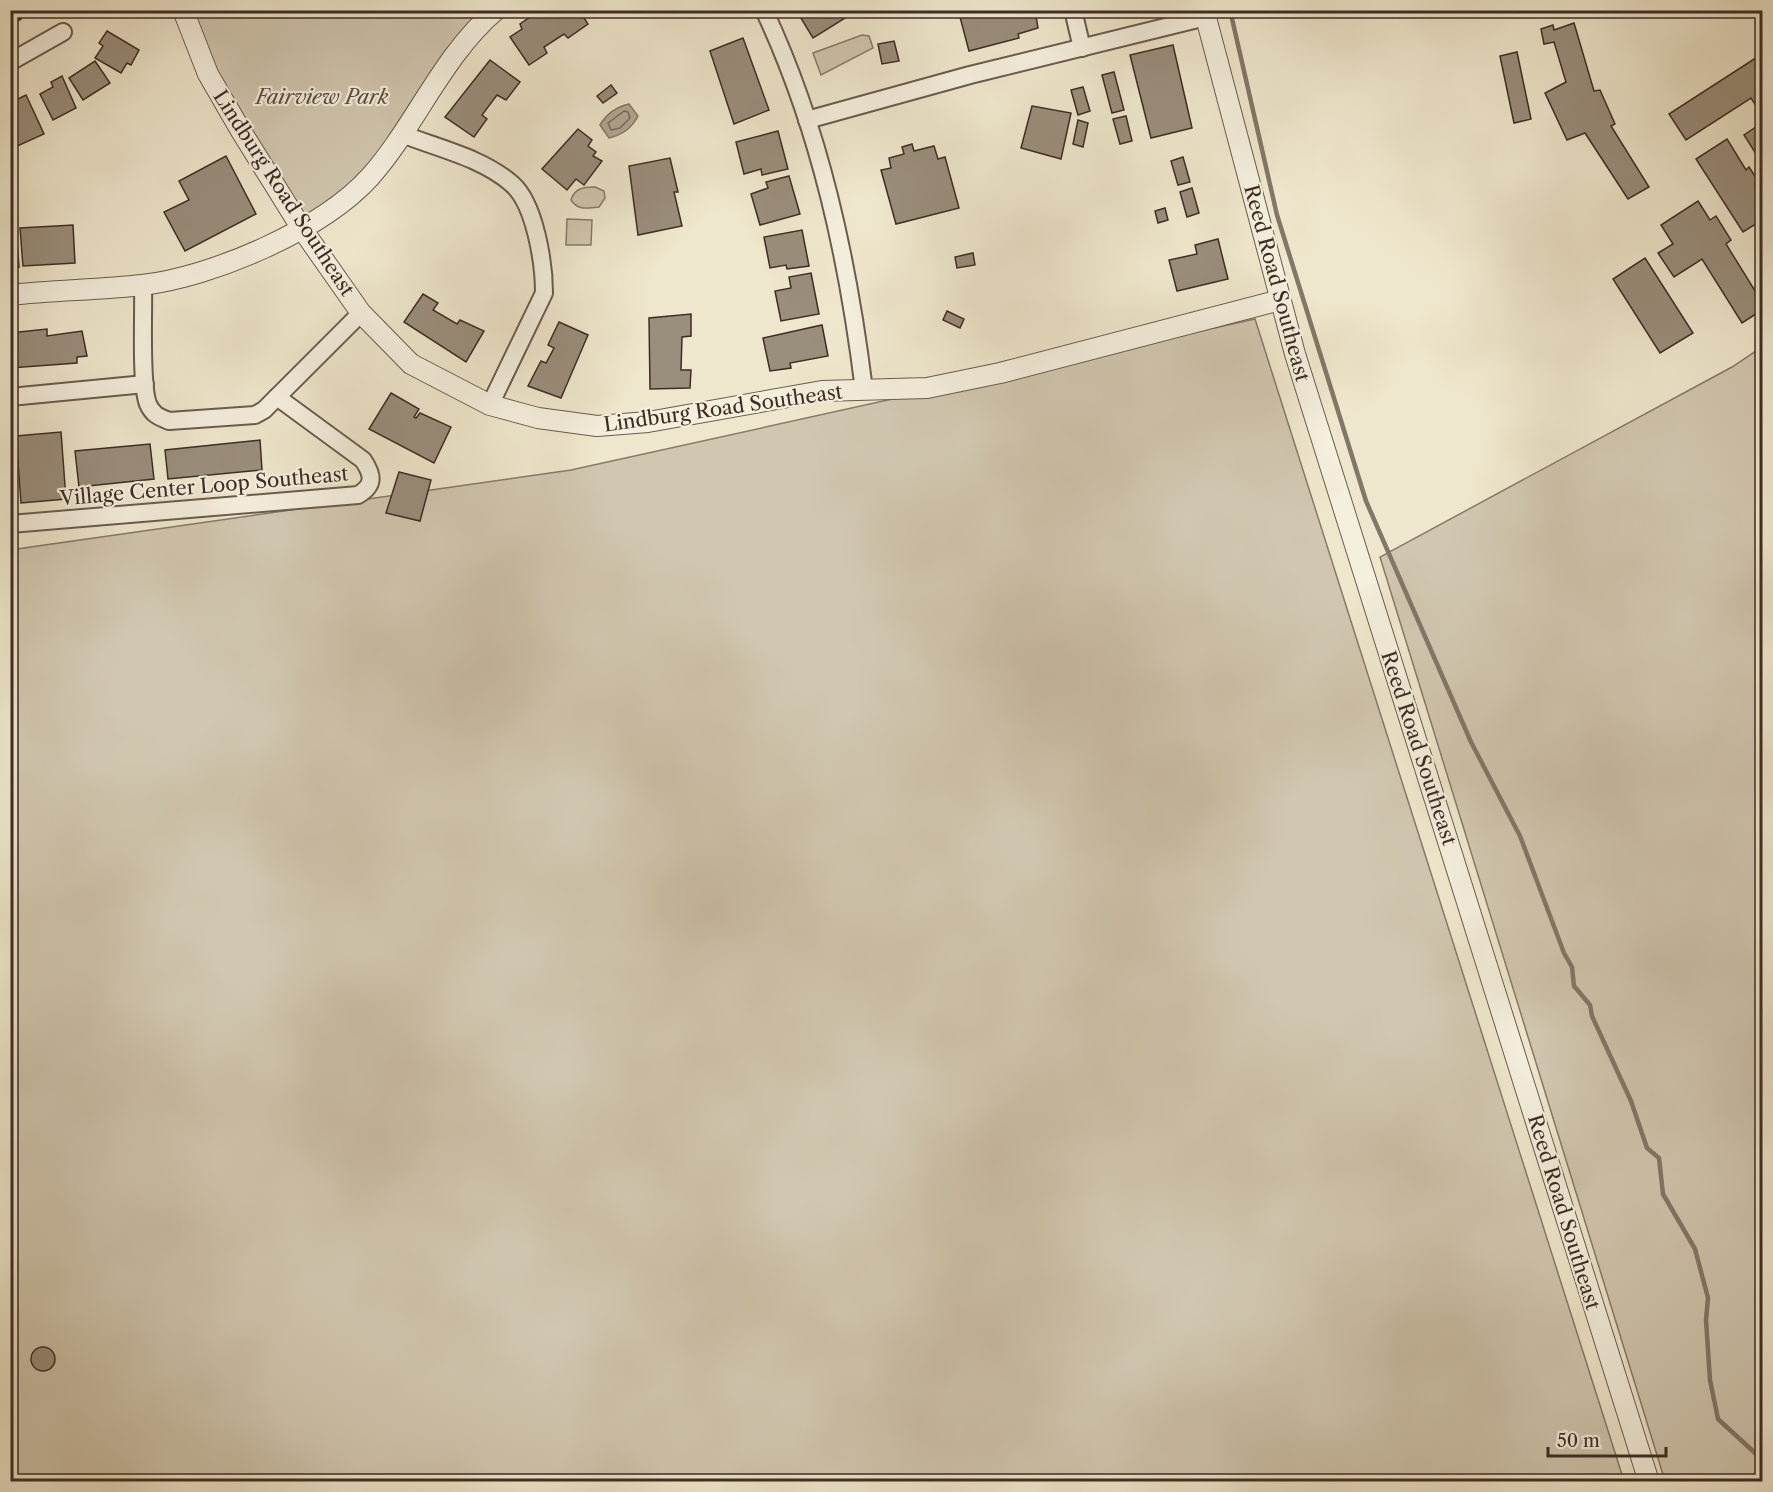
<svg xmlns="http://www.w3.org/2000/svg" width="1773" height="1492" font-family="'Libre Caslon Text',serif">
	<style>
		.green { fill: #d1c7b0; stroke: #877a6a; stroke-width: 1.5 }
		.water { fill: #b2a894; stroke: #837768; stroke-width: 1.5 }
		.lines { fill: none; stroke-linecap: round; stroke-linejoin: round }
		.shore { stroke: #786a5c; stroke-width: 1.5 }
		.stream { stroke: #837768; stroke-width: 4.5 }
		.building { fill: #9a8e7c; stroke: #3d2d25; stroke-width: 1.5 }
		.minor-casing { stroke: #6a5c4f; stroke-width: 20 }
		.tertiary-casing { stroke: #6a5c4f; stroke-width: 22 }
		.minor { stroke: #f5efde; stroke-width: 16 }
		.tertiary { stroke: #f5efde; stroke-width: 20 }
		.labels { text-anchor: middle; stroke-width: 4.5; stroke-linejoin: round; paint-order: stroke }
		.park-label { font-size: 20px; font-style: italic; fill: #5b4c41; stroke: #f5efde }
		.street-label { font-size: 20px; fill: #3d2d25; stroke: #f5efde }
	</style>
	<rect width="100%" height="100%" fill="#efe7cd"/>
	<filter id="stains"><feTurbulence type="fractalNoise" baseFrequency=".00333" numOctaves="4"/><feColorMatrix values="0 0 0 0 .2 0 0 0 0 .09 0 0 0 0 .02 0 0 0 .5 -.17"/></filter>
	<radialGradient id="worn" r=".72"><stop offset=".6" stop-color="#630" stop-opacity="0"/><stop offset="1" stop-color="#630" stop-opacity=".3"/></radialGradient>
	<g class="green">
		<polygon points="183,11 496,11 369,178 302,229"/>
		<polygon points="862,35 869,36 873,48 821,75 813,53"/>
		<path d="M595 187 604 191 605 198 599 207C588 208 578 211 571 200 575 188 583 187 595 187Z"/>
		<polygon points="567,219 592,220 591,245 566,245"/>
		<polygon points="1255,319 1624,1481 11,1481 10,550 571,470"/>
		<polygon points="1762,347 1762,1481 1665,1481 1380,557 1732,367"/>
	</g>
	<path class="water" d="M629 104 638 116C632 128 622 135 609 138L600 125C607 113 616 107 629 104Z"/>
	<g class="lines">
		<polygon class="shore" points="624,111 628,112 630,118 620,128 611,130 608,123"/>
		<polyline class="stream" points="1230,10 1277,215 1366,501 1471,742 1520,836 1564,953 1572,967 1574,986 1590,1005 1592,1016 1631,1101 1647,1148 1659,1158 1663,1194 1695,1249 1708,1298 1706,1320 1710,1380 1718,1419 1755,1453 1762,1451"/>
	</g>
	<g class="building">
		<polygon points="10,10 15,10 21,19 10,26"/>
		<polygon points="540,10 579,10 588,24 568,38 564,34 544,47 547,53 529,65 510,37 522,29 520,24"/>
		<polygon points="796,10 858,10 813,38"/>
		<polygon points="982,10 986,10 987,16 1004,10 1035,10 1038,28 1018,34 1019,38 969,51 960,17"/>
		<polygon points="1574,23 1594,91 1600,90 1615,124 1611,126 1649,187 1628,199 1585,133 1567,140 1545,93 1566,82 1554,42 1544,44 1541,29 1553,25 1554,30"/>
		<polygon points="107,31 139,50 131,65 127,63 121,73 95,58 103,46 99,43"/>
		<polygon points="743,38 769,110 734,124 710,51"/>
		<polygon points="894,41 899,61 882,64 878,44"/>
		<polygon points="1173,45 1192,128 1151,138 1130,55"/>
		<polygon points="1517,52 1531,119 1514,123 1500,56"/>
		<polygon points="1762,54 1762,91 1759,93 1762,98 1762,115 1751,98 1686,140 1669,114"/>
		<polygon points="490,60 520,82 506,100 497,95 482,115 487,119 474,137 445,117"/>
		<polygon points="95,61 110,83 83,100 69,78"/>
		<polygon points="1114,72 1124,110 1112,113 1102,75"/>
		<polygon points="62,76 76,108 53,120 40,94 53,87 51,82"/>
		<polygon points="611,85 617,93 603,103 597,96"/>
		<polygon points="1083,87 1090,111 1078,115 1071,90"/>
		<polygon points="26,95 44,134 15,147 10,137 10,103"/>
		<polygon points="1032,106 1071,113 1061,159 1021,148"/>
		<polygon points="1126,116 1132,141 1120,144 1113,119"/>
		<polygon points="1078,120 1088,123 1083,147 1073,144"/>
		<polygon points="1762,123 1762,158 1760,160 1744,135"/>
		<polygon points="578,129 592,140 588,146 596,152 593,156 602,161 584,185 576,179 567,190 542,169"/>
		<polygon points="778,131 788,169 762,175 761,169 744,174 736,142"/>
		<polygon points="1727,139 1746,170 1749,167 1759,182 1755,184 1762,195 1762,220 1743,232 1696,159"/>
		<polygon points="912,144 914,151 934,146 938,159 945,157 959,208 896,224 881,170 891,168 889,158 904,154 902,147"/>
		<polygon points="226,156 256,214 185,251 164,212 189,200 179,181"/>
		<polygon points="1183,157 1190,182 1178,185 1171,161"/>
		<polygon points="670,158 678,192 674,192 682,226 638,235 629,166"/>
		<polygon points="789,176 800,214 760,225 751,194 768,188 766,182"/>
		<polygon points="1192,188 1199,213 1187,217 1180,192"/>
		<polygon points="1698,201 1710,220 1716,216 1731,240 1726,244 1762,302 1762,310 1742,323 1702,259 1674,277 1658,253 1673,244 1661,225"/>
		<polygon points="1165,208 1168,220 1158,223 1155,211"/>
		<polygon points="73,225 75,263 23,266 20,228"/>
		<polygon points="16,229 19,267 10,268 10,230"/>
		<polygon points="802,230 809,266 787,269 786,265 770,268 764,237"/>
		<polygon points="1218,239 1228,279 1177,291 1169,260 1197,254 1195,245"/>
		<polygon points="973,253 975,265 957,268 955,257"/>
		<polygon points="1645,258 1693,333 1660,353 1613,279"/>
		<polygon points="811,273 819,314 781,321 775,291 791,288 789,277"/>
		<polygon points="423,294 438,303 433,310 457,324 460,320 484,331 466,362 404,322"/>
		<polygon points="947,311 964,319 960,328 943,320"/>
		<polygon points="691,314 691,336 682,337 681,370 691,370 690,388 650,389 649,318"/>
		<polygon points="559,322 588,335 561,398 528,386 541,361 546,363 554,348 548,345"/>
		<polygon points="822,325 828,356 790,363 791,368 770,371 763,338"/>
		<polygon points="47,329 47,336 82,331 87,356 77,357 77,363 10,368 10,333"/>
		<polygon points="391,393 419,409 414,417 416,418 420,413 451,427 434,463 369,429"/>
		<polygon points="61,432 66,499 21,503 16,436"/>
		<polygon points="260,440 262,470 168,479 165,450"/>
		<polygon points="150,444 154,479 79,487 75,451"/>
		<polygon points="399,472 431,480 420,521 386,513"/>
		<circle cx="43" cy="1359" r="12"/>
	</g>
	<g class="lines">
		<defs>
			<g id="minor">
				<path d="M764 10C820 129 848 260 864 390"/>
				<polyline points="1073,10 1082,48"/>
				<polyline points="10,62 63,32"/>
				<polyline points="807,120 970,75 1206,17"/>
				<path d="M402 134C437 148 483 158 512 184 535 204 544 263 544 293L490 405"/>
				<path d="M143 285C144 310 140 384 148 404 153 415 159 417 169 421L255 415 264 410 361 313"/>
				<polyline points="10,397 145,384"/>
				<path d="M10 524 358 495C375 485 373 475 363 460L277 397"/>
			</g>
			<g id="tertiary">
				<polyline points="183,10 208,74 241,131 302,229 361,313 411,364 490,405 538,418 597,426 648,422 822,391 927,388 1000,373 1280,300"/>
				<polyline points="1204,10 1295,354 1649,1482"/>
				<path d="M10 295C54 290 99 290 142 285 212 277 322 230 370 177 416 125 442 56 496 10"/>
			</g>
		</defs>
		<use href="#minor" class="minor-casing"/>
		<use href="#tertiary" class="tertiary-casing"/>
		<use href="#minor" class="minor"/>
		<use href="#tertiary" class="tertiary"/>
	</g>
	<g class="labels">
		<g class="park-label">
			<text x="322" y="104">Fairview Park</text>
		</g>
		<g class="street-label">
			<text transform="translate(284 193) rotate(57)" y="7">Lindburg Road Southeast</text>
			<text transform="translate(1277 283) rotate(75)" y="7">Reed Road Southeast</text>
			<text transform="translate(723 408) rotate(-8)" y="7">Lindburg Road Southeast</text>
			<text transform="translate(204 486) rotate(-5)" y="7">Village Center Loop Southeast</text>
			<text transform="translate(1419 748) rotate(72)" y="7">Reed Road Southeast</text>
			<text transform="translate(1564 1212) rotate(73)" y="7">Reed Road Southeast</text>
		</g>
	</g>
	<rect width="1773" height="1492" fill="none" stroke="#efe7cd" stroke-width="36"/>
	<rect x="12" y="12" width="1749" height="1468" fill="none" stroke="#3d2d25" stroke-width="3"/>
	<rect x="18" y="18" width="1737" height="1456" fill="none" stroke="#3d2d25" stroke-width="1.5"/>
	<path d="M1548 1447v9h118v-9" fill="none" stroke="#3d2d25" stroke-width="3"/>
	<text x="1557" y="1447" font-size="18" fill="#3d2d25" stroke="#f5efde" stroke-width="4.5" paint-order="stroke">50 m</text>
	<rect width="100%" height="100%" filter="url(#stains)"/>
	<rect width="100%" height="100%" fill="url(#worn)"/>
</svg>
